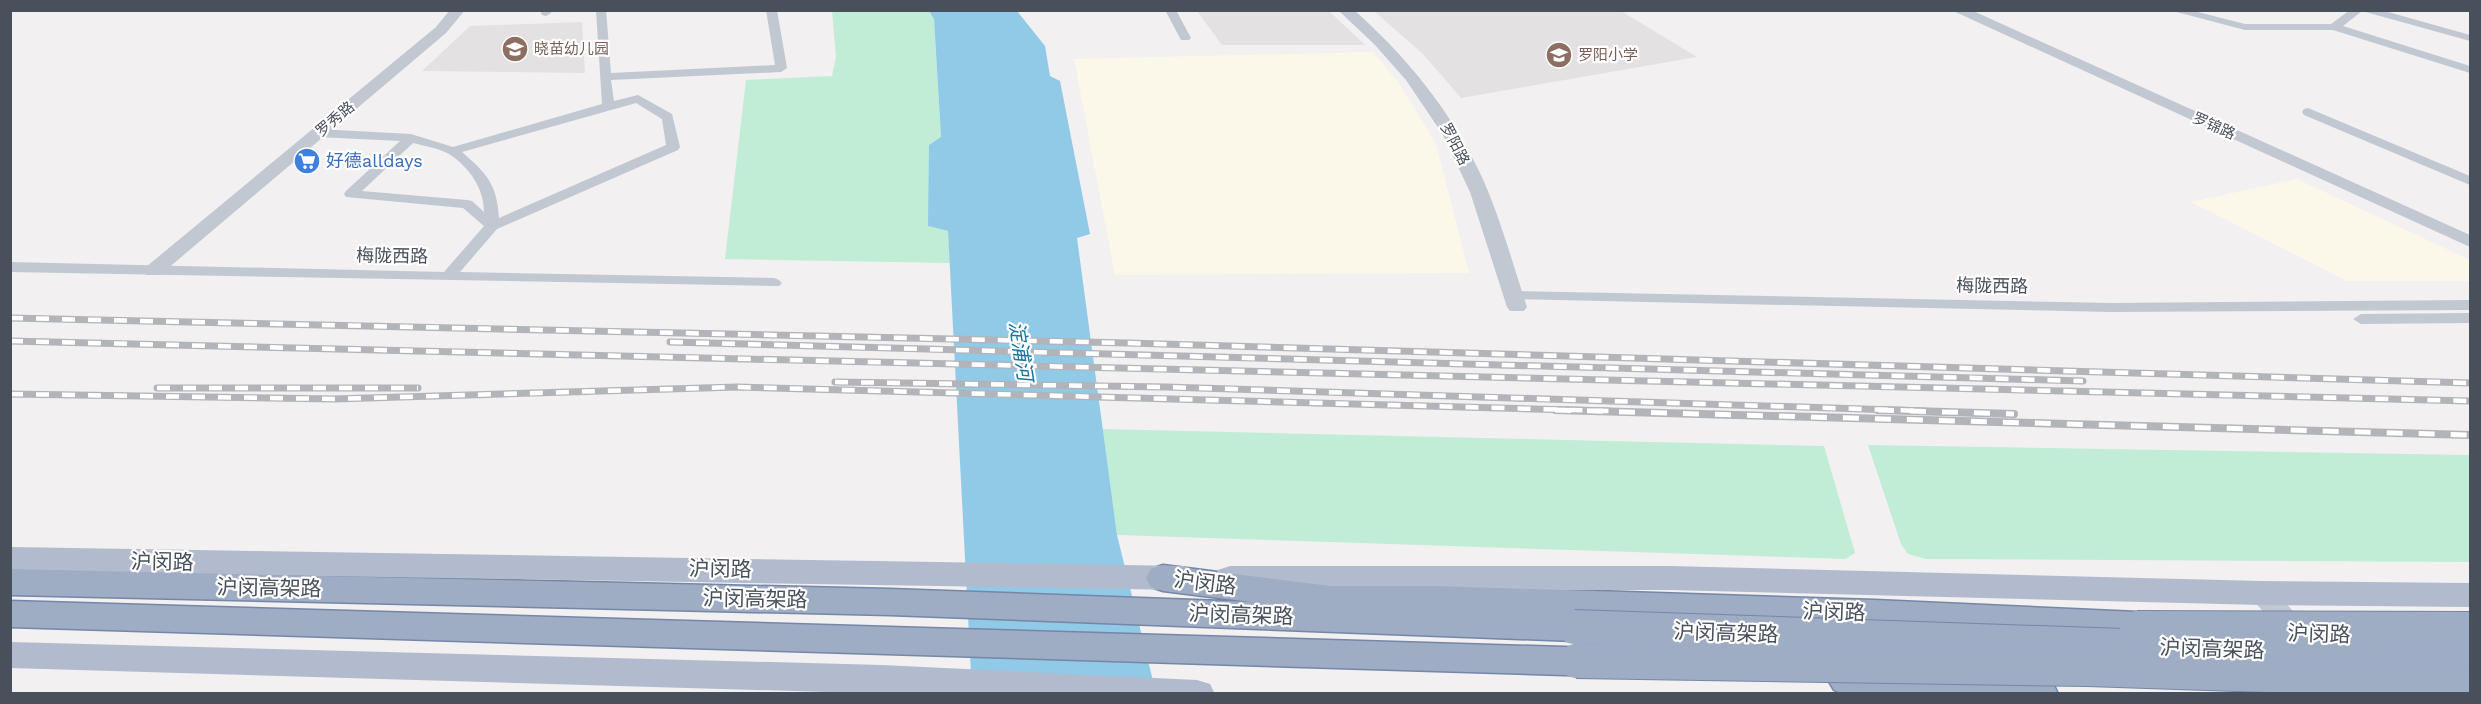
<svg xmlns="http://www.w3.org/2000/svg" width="2481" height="704" font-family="'Work Sans','Noto Sans SC',sans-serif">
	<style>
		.commercial { fill: #fbf8ea }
		.education { fill: #e3e1e1 }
		.green { fill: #c1edd7 }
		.water { fill: #90cae7 }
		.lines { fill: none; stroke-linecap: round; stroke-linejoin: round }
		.trunk-casing { stroke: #7587a7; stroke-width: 3 }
		.minor { fill: #c1c8d1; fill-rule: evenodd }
		.tertiary { fill: #c1c8d1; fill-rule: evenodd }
		.primary { fill: #b1bbcd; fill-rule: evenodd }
		.trunk { fill: #9eacc4; fill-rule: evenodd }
		.rail-far1-casing { stroke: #b2b4b9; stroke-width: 7 }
		.rail-casing { stroke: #b2b4b9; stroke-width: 8 }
		.rail-far1 { stroke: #fff; stroke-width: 4.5; stroke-dasharray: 13; stroke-linecap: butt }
		.rail { stroke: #fff; stroke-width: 5; stroke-dasharray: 16; stroke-linecap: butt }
		.trunk-bridge-casing { stroke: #7587a7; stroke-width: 36; stroke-linecap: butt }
		.trunk-bridge { stroke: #9eacc4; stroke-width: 34 }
		.labels { text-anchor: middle; stroke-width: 4.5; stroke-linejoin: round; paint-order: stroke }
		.far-education-label { font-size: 15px; fill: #785e54; stroke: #fff; text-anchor: start }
		.far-street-label { font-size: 15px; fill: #48505c; stroke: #fff }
		.shop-label { font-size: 18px; fill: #366cbe; stroke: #fff; text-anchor: start }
		.street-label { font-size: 18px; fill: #48505c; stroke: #fff }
		.water-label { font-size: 20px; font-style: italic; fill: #1473a3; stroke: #fff }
		.near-street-label { font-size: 21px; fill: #48505c; stroke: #fff }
	</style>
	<rect width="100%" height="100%" fill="#f2f0f0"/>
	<g class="commercial">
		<polygon points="1373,52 1399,83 1436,144 1469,273 1115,275 1074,59"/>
		<polygon points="2297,179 2470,260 2470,281 2347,281 2191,202"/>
	</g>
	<g class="education">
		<polygon points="1197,11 1329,11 1365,45 1222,45"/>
		<polygon points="1374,11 1621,11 1697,57 1461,98 1423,54"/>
		<polygon points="582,22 585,73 422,71 470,26"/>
	</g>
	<g class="green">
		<polygon points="832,11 929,11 934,19 941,137 928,226 948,231 950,263 725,259 746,80 832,76 836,57"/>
		<polygon points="1102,429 1824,446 1855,553 1845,559 1117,535"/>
		<polygon points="1868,445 2470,455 2470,562 1926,559 1908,554 1901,544"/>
	</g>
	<polygon class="water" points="929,11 1017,11 1045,46 1050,76 1060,81 1090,234 1077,238 1117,535 1156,693 972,693 948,231 928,226 929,145 941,137 934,19"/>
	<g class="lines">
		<defs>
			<g id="trunk">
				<polygon points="1163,565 1330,586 1435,586 1875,600 2160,613 2173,617 2178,627 2173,637 2160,641 1875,626 1585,617 1592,627 1587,637 1574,641 890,615 10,595 10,569 890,589 1251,602 1163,591 1151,587 1146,578 1151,569"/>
				<polygon points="10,601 1597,648 1610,652 1616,662 1610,672 1597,676 10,627"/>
				<polygon points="1847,665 2039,679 2053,683 2058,694 1843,694 1834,690 1828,680 1834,670"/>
			</g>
		</defs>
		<use href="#trunk" class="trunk-casing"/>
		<g class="minor">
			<polygon points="540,10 551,10 551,13 546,16 542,15"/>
			<path d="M596 10H606L611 73 775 65 766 10H777L787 68 781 72 611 80 614 101 638 95 672 114 680 147 678 150 497 229 460 272 774 278 779 280 782 283 779 286 10 272V262L444 272 484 226 463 208 346 197 344 194 346 191 400 141 318 137 312 133 318 129 411 134 453 147 602 104ZM636 103 662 119 666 145 499 218C497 184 487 174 462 152ZM413 143C424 146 439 148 449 154 469 167 484 188 484 212L472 201 467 200 362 191Z"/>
			<polygon points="1165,10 1176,10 1191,38 1189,40 1181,40"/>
			<polygon points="2169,10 2190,10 2245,24 2331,24 2350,10 2381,10 2470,35 2470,41 2362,11 2343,26 2470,66 2470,73 2333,30 2245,30"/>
			<polygon points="2308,108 2470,176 2470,185 2304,115 2302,112 2304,109"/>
			<polygon points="1513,291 2111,303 2470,300 2470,310 2111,312 1507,299 1505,296"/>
			<polygon points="2470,313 2470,323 2361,324 2353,319 2361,314"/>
		</g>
		<g class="tertiary">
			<polygon points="450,10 465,10 446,33 160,275 146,275 143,271 146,267 436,27"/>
			<path d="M1338 10H1354C1406 56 1450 110 1480 173 1500 216 1512 262 1527 307L1524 311H1510L1507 307 1470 192 1443 135 1406 80 1375 45Z"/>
			<polygon points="1951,10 1971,10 2470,235 2470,247"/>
			<polygon points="2262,584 2271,586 2306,626 2310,633 2306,640 2297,643 2288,640 2253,600 2249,593 2253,586"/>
		</g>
		<g class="primary">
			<polygon points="10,547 1183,566 1195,570 1200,578 1195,586 1183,590 10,571"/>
			<polygon points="1230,566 1669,566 2262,581 2470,583 2470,607 2262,605 1669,590 1230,590 1218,586 1213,578 1218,570"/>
			<polygon points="10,642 882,665 1197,680 1210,684 1215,694 894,694 10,668"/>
		</g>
		<use href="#trunk" class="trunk"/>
		<defs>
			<g id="rail-far1">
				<polyline points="10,318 1128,343 2470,383"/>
				<polyline points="10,341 2470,401"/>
				<polyline points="670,342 2083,381"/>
				<polyline points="835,382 1166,387 1925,411"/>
				<polyline points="157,388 418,388"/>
				<polyline points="10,394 334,399 737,387 1609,411"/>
			</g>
			<g id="rail">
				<polyline points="1555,410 2470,435"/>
				<polyline points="1878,410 2014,414"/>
			</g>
		</defs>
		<use href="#rail-far1" class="rail-far1-casing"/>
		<use href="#rail" class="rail-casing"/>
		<use href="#rail-far1" class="rail-far1"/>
		<use href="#rail" class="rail"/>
		<defs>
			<g id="trunk-bridge">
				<polyline points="1574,627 2470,658"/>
				<polyline points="2137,628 2470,629"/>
				<polyline points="1576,661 2087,669 2470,682"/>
			</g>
		</defs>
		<use href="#trunk-bridge" class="trunk-bridge-casing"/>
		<use href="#trunk-bridge" class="trunk-bridge"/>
	</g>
	<defs>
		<symbol id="school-disc" viewBox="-11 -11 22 22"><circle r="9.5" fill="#8d6e63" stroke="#fff"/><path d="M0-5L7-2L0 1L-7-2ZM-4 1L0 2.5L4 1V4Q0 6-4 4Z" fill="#fff"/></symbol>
		<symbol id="supermarket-disc" viewBox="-11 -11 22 22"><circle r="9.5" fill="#3f7fe0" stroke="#fff"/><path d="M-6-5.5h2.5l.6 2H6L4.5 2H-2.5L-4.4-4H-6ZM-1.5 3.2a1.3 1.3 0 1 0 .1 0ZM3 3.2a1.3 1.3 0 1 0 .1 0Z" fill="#fff"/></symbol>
	</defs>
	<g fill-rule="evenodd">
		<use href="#school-disc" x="500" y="34" width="30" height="30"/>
		<use href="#school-disc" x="1544" y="40" width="30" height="30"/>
		<use href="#supermarket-disc" x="292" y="146" width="30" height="30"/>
	</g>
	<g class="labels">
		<g class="far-education-label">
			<text x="534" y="54">晓苗幼儿园</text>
			<text x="1578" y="60">罗阳小学</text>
		</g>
		<g class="far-street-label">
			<text transform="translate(335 119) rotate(-40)" y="5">罗秀路</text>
			<text transform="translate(2214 126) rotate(24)" y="5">罗锦路</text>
			<text transform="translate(1455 144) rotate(63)" y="5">罗阳路</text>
		</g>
		<g class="shop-label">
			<text x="326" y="167">好德alldays</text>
		</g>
		<g class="street-label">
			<text transform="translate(392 256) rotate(1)" y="6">梅陇西路</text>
			<text transform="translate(1992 286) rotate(1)" y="6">梅陇西路</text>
		</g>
		<g class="water-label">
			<text transform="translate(1021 351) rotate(81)" y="7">淀浦河</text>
		</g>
		<g class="near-street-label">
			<text transform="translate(162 562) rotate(1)" y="7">沪闵路</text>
			<text transform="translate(720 569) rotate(1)" y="7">沪闵路</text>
			<text transform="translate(1205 583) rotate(7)" y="7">沪闵路</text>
			<text transform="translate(269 588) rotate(1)" y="7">沪闵高架路</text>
			<text transform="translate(755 599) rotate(1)" y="7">沪闵高架路</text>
			<text transform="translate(1834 612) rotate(2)" y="7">沪闵路</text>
			<text transform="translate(1241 615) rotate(2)" y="7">沪闵高架路</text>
			<text transform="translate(1726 633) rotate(2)" y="7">沪闵高架路</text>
			<text transform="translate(2319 634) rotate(2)" y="7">沪闵路</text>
			<text transform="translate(2212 649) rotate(2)" y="7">沪闵高架路</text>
		</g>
	</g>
	<rect width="2481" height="704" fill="none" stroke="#48505c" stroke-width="24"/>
</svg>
